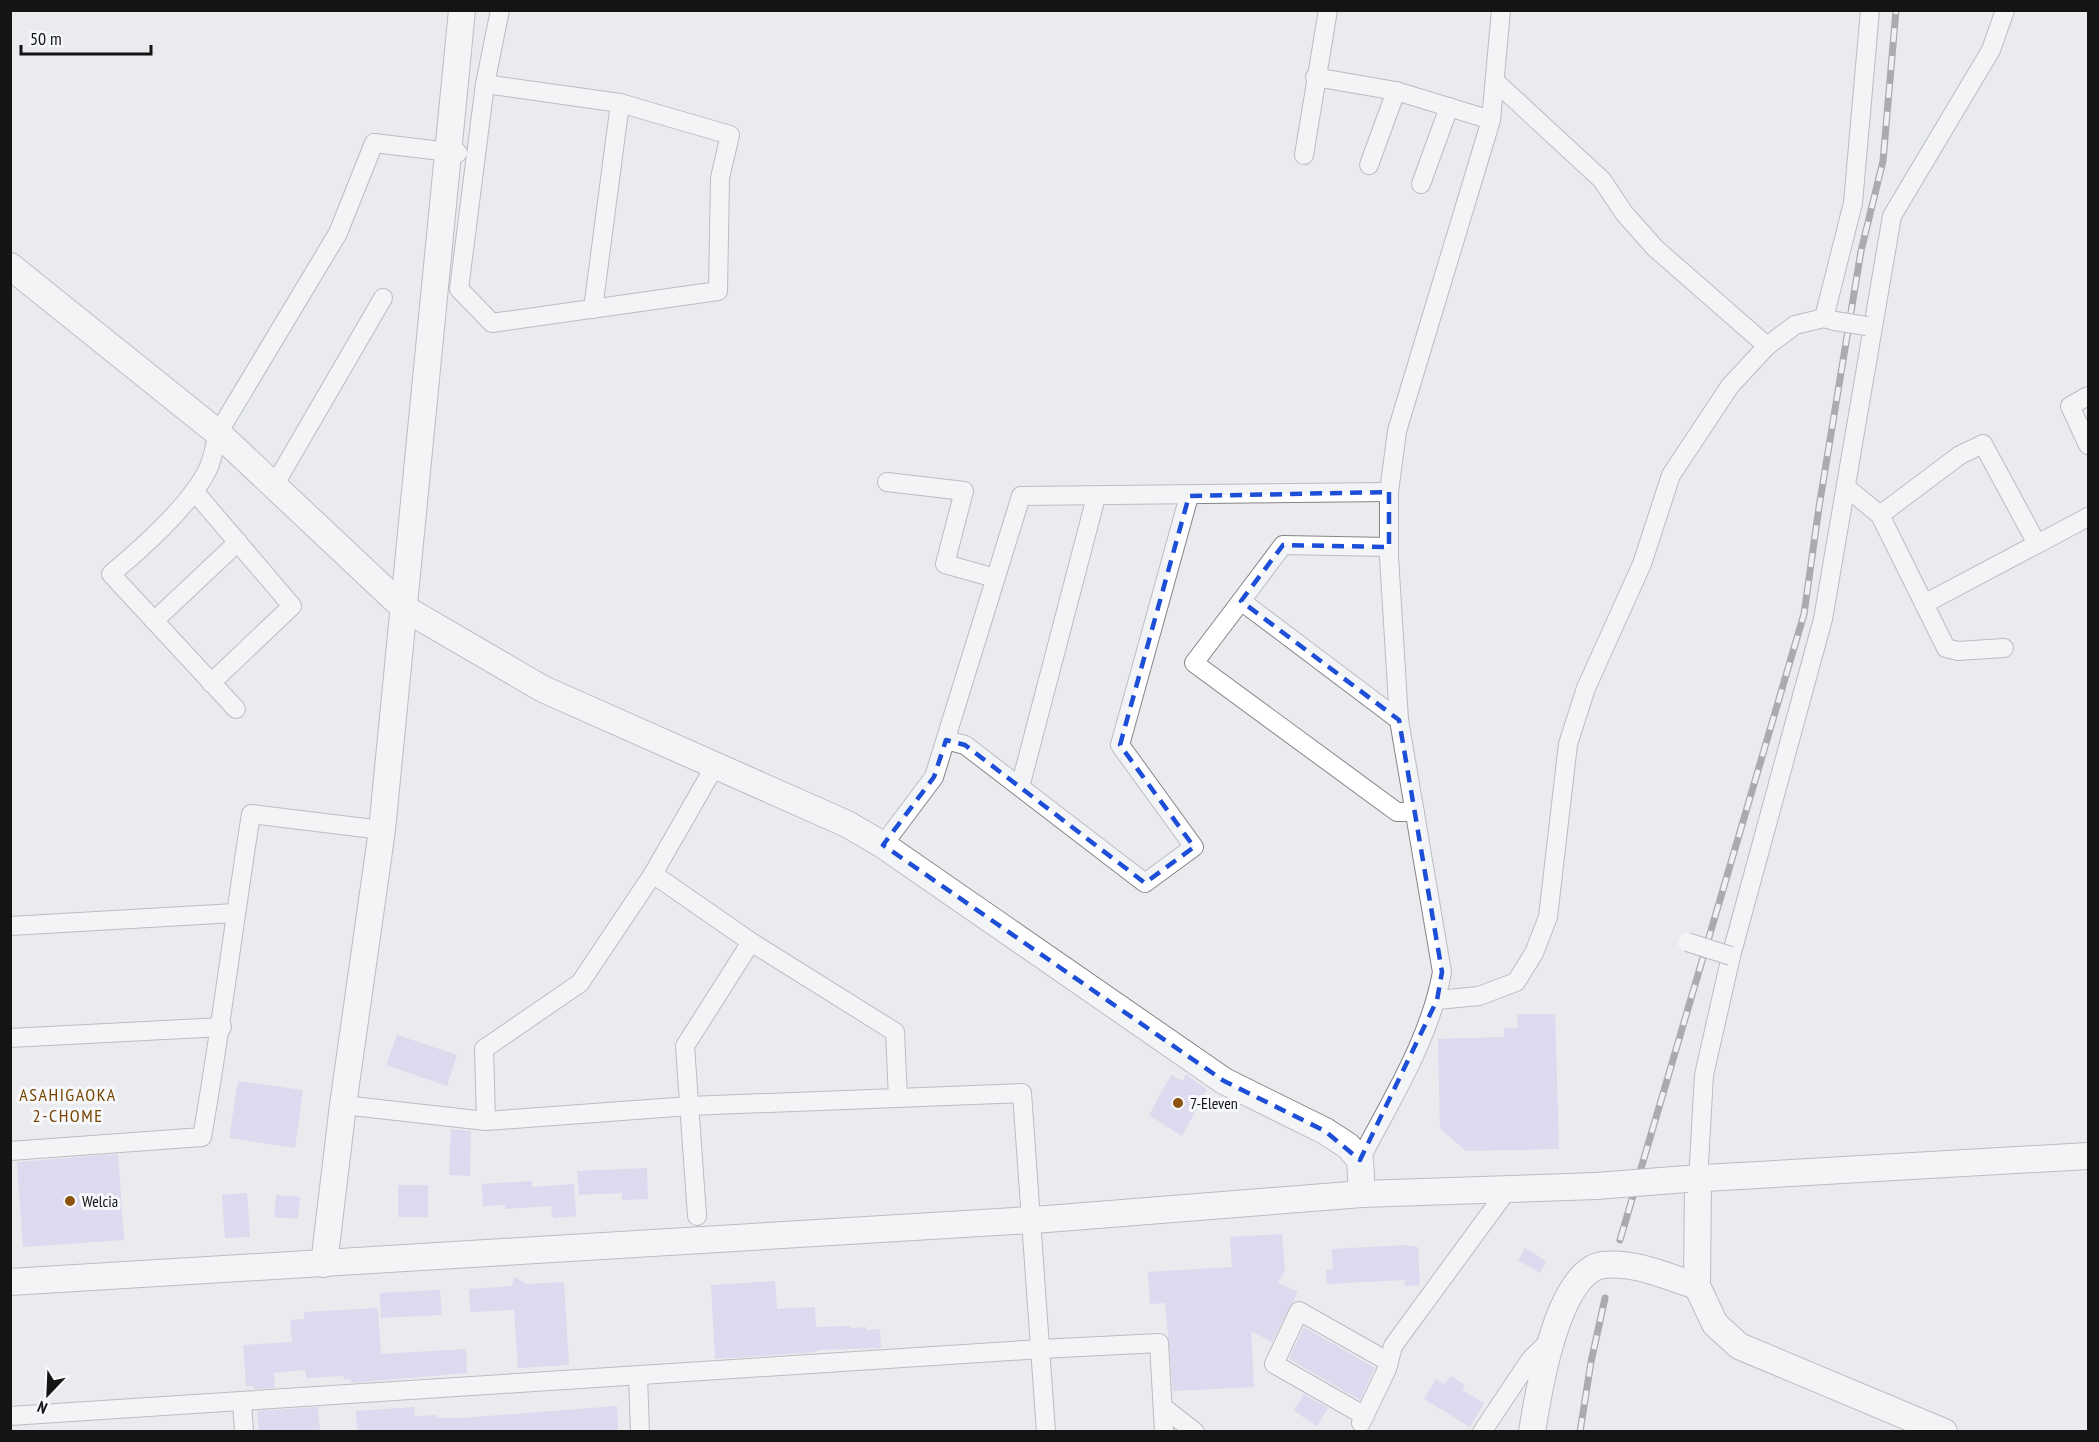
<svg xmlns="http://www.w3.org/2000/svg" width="2099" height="1442" font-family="'PT Sans Narrow',sans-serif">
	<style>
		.building { fill: #cac5ed }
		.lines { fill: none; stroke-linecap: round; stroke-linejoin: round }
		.street-casing { stroke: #838587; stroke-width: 20 }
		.secondary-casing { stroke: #838587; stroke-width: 28 }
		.street { stroke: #fff; stroke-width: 18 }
		.secondary { stroke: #fff; stroke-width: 26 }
		.rail-casing { stroke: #5d5e5f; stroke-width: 7 }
		.rail { stroke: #f6f8fb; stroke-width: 4.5; stroke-dasharray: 14; stroke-linecap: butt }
		.street-bridge-casing { stroke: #838587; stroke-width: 20; stroke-linecap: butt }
		.secondary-bridge-casing { stroke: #838587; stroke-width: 28; stroke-linecap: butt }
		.street-bridge { stroke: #fff; stroke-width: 18 }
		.secondary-bridge { stroke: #fff; stroke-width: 26 }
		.marked { fill: none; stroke: #1d4ed8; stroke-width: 4.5; stroke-dasharray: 12 8; stroke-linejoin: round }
		.poi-dot { fill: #8c530c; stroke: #f6f8fb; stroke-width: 2 }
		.labels { text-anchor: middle; stroke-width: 6; stroke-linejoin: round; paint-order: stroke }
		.poi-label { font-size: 16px; fill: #131414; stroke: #f6f8fb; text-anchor: start }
		.neighbourhood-label { font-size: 18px; letter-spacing: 1.5px; fill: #784400; stroke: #f6f8fb }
	</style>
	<rect width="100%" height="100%" fill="#e9ebee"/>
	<g class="building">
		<polygon points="1517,1014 1555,1014 1559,1149 1466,1151 1440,1128 1438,1039 1504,1037 1504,1028 1518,1028"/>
		<polygon points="397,1035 457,1055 447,1086 386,1065"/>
		<polygon points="1186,1074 1207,1090 1182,1136 1149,1115 1171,1075 1183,1081"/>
		<polygon points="238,1081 303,1090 295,1148 229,1138"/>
		<polygon points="451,1129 471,1131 470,1176 449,1175"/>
		<polygon points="118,1154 124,1240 23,1247 17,1162"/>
		<polygon points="647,1168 648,1199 622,1200 622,1193 579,1195 577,1171"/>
		<polygon points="531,1181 532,1187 574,1184 576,1216 555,1218 552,1216 551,1206 505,1209 505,1205 483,1206 482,1184"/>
		<rect x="398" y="1185" width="30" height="32"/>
		<polygon points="247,1193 250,1237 225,1238 222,1195"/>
		<polygon points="276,1195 300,1197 298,1219 274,1217"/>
		<polygon points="1282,1234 1285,1270 1278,1283 1298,1292 1272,1342 1251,1331 1254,1387 1173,1391 1165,1303 1150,1304 1148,1272 1232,1267 1230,1237"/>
		<polygon points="1406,1245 1418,1247 1420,1285 1405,1286 1405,1280 1327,1284 1326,1270 1333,1269 1332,1249"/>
		<polygon points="1525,1248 1546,1261 1540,1273 1518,1260"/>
		<polygon points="514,1277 527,1284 564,1282 569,1365 518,1368 514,1310 470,1312 469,1289 512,1286"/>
		<polygon points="775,1281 777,1309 815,1307 816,1327 851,1326 851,1328 866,1327 866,1330 880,1329 881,1348 817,1350 817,1352 715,1359 711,1285"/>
		<polygon points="440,1290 442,1315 381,1318 380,1293"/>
		<polygon points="378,1308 381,1354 466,1349 467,1373 351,1383 351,1379 344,1380 343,1376 306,1378 305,1370 274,1373 275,1388 254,1389 253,1386 246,1386 243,1345 292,1342 290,1320 304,1319 304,1312"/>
		<polygon points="1304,1327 1375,1368 1360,1400 1289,1359"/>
		<polygon points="1451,1376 1465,1385 1462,1390 1484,1403 1470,1427 1424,1399 1436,1379 1444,1384"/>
		<polygon points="1304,1394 1328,1408 1317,1426 1294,1411"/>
		<polygon points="617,1406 618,1431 357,1431 356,1411 414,1407 415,1416 437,1415 437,1418 461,1418"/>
		<polygon points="318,1407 320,1431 259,1431 257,1411"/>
	</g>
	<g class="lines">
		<defs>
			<g id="street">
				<polyline points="1315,77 1396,91 1491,120"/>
				<polyline points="1496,82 1602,180 1624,213 1655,248 1767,346"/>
				<polyline points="485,84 620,103 730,135 720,178 718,291 492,323 459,289 485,84 500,10"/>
				<polyline points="1304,155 1328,10"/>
				<polyline points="1369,165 1396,91"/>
				<polyline points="1421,184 1449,107"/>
				<polyline points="593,309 620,103"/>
				<polyline points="1824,318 1853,203 1870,10"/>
				<polyline points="2088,396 2070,406 2088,445"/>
				<polyline points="887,482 964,491 945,564 995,578"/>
				<polyline points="275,484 383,298"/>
				<polyline points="1847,488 1880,515 1946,648 1958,651 2004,648"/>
				<polyline points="194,491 292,606 211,683"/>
				<polyline points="1880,515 1960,455 1983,444 2037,544"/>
				<polyline points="1241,601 1283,545 1389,547"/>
				<polyline points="1924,604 2088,517"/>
				<polyline points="154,621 238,542"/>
				<path d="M236 709 111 574C142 548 190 506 208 469 213 458 215 445 218 433L338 233 374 143 458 153"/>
				<polyline points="1399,720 1241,601 1194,663 1397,812 1415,812"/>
				<polyline points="946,740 965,745 1145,883 1194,847 1120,745 1189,496"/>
				<polyline points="1020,787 1096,497"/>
				<polyline points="883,845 934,777 1021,496 1389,492"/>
				<polyline points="653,874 751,942 895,1032 898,1098"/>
				<polyline points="10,926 235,913"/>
				<polyline points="1437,1000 1479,996 1516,982 1534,953 1548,917 1568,744 1586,688 1642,564 1671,475 1730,386 1767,346 1795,325 1824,318 1835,321"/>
				<polyline points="10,1038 222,1027"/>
				<polyline points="343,1105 486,1121 689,1106 1022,1093 1046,1432"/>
				<polyline points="486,1121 484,1049 580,983 653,874 716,764"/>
				<path d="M10 1151 202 1137C221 1030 234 921 251 814L382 830"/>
				<path d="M1360 1160C1391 1100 1430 1039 1442 972L1399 720 1389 557V492L1397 431 1491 120 1501 10"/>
				<polyline points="1698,1180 1704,1075 1731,956 1823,619 1892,216 1991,50 2005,10"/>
				<polyline points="697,1216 685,1046 751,942"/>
				<polyline points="638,1376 640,1432"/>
				<polyline points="242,1402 244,1432"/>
				<polyline points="1163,1407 1195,1432"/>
				<polyline points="10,1416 1041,1349 1159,1343 1164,1432"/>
				<polyline points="1365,1416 1274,1364 1299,1311 1389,1362"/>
				<polyline points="1361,1423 1387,1369 1393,1346 1508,1189"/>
				<polyline points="1482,1432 1530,1360 1550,1340"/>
			</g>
			<g id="secondary">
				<polyline points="10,266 218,433 404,608 543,689 847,824 883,845 1224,1081 1325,1131 1348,1146 1360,1160 1362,1194"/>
				<polyline points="1687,1179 2088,1156"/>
				<polyline points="1698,1180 1697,1286 1715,1324 1739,1346 1944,1432"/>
				<polyline points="324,1264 343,1105 382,830 462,10"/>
				<polyline points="10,1282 1047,1219 1362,1194 1596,1186"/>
				<path d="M1532 1432C1538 1394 1557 1271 1603 1265 1634 1261 1668 1277 1697 1286"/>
			</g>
		</defs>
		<use href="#street" class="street-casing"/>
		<use href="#secondary" class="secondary-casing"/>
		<use href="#street" class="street"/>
		<use href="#secondary" class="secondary"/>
		<defs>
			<g id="rail">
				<polyline points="1620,1240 1804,614 1819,507 1861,251 1883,161 1896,10"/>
				<polyline points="1580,1432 1591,1362 1605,1298"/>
			</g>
		</defs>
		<use href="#rail" class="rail-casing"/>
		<use href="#rail" class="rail"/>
		<defs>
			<g id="street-bridge">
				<polyline points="1835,321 1867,326"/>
				<polyline points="1687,942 1731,956"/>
			</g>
			<polyline id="secondary-bridge" points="1596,1186 1687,1179"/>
		</defs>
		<use href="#street-bridge" class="street-bridge-casing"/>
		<use href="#secondary-bridge" class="secondary-bridge-casing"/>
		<use href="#street-bridge" class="street-bridge"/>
		<use href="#secondary-bridge" class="secondary-bridge"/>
	</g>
	<path d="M0 0H2099V1442H0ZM1389 492V547L1283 545 1241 601 1399 720 1442 972 1437 1000 1360 1160 1325 1131 1224 1081 883 845 934 777 946 740 965 745 1145 883 1194 847 1120 745 1189 496Z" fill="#e9ebee" fill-opacity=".55" fill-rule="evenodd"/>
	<path class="marked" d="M1389 492V547L1283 545 1241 601 1399 720 1442 972 1437 1000 1360 1160 1325 1131 1224 1081 883 845 934 777 946 740 965 745 1145 883 1194 847 1120 745 1189 496Z"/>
	<g class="poi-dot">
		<circle cx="1178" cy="1103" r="6"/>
		<circle cx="70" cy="1201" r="6"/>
	</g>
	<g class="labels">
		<g class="poi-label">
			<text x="1190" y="1109">7-Eleven</text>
			<text x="82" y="1207">Welcia</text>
		</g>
		<g class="neighbourhood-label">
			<text x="68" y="1101">ASAHIGAOKA<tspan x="68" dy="21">2-CHOME</tspan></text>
		</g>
	</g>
	<rect width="2099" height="1442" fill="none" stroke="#131414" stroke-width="24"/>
	<g transform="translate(48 1394) rotate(203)" stroke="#f6f8fb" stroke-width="4.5" paint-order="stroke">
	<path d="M0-4.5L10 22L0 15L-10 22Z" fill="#131414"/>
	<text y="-9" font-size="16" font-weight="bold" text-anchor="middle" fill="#131414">N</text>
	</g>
	<path d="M21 45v9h130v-9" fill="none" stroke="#131414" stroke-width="3"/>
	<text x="30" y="45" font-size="18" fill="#131414" stroke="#f6f8fb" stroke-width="4.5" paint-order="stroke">50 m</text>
</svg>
